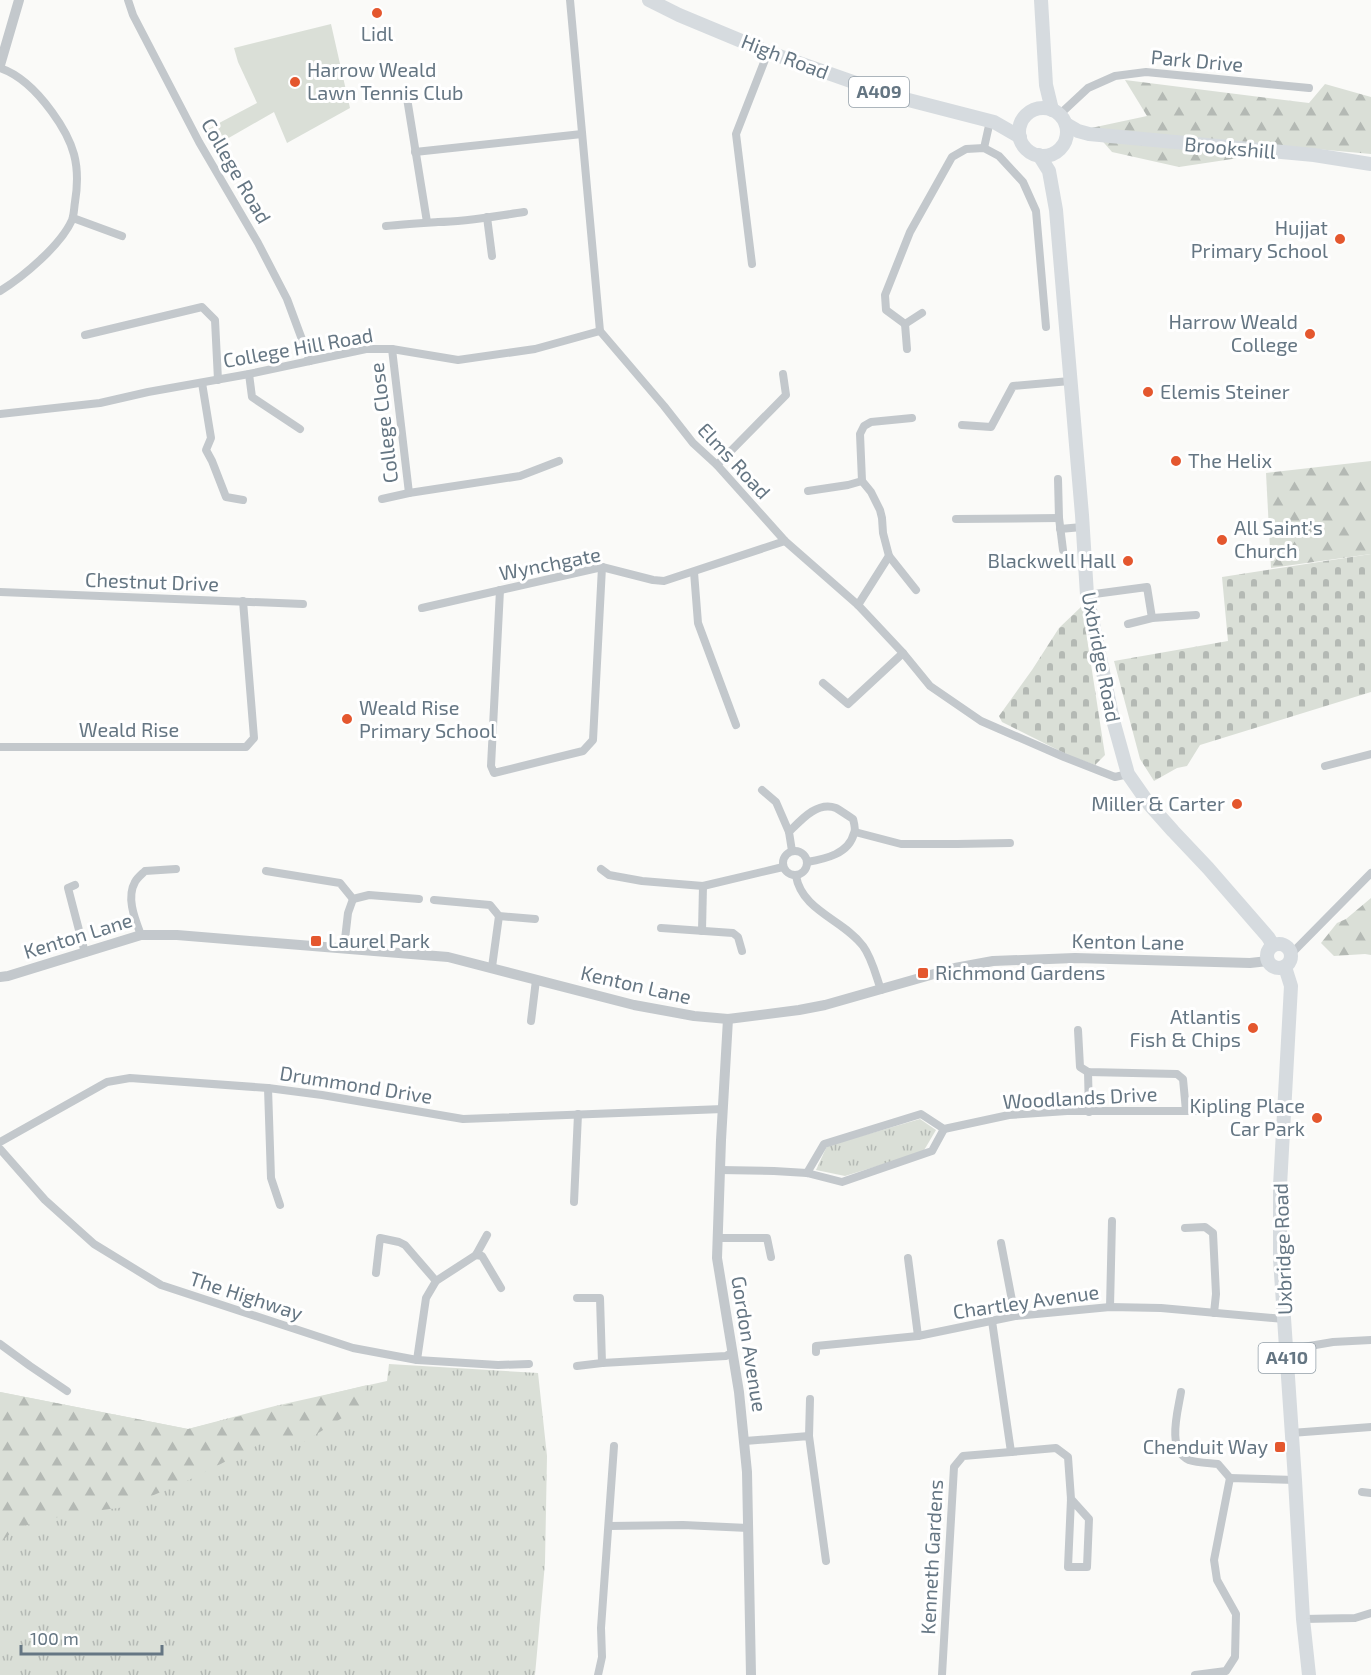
<svg xmlns="http://www.w3.org/2000/svg" width="1371" height="1675" font-family="'Exo 2',sans-serif">
	<style>
		.grass { fill: url(#grass-tufts) }
		.forest { fill: url(#forest-firs) }
		.cemetery { fill: url(#cemetery-stones) }
		.pitch { fill: #dadfd7 }
		.lines { fill: none; stroke-linecap: round; stroke-linejoin: round }
		.minor { stroke: #c3c8cc; stroke-width: 8 }
		.tertiary { stroke: #c3c8cc; stroke-width: 10 }
		.primary { stroke: #d6dbdf; stroke-width: 14 }
		.poi-dot { fill: #e4572e; stroke: #fff; stroke-width: 2 }
		.labels { text-anchor: middle; stroke-width: 6; stroke-linejoin: round; paint-order: stroke }
		.shield { fill: #fff; stroke: #939fa8; stroke-width: 1.5 }
		.shield-label { font-size: 18px; font-weight: bold; fill: #657683 }
		.poi-label { font-size: 20px; fill: #657683; stroke: #fff; text-anchor: start }
		.street-label { font-size: 20px; fill: #657683; stroke: #fff }
	</style>
	<defs>
		<pattern id="grass-tufts" width="24" height="20" patternUnits="userSpaceOnUse" patternTransform="scale(1.5)"><rect width="24" height="20" fill="#dadfd7"/><path d="M3 7l-1-3M5 7V3M7 7l1-3M15 17l-1-3M17 17v-4M19 17l1-3" fill="none" stroke="#b4b9b4"/></pattern>
		<pattern id="forest-firs" width="22" height="20" patternUnits="userSpaceOnUse" patternTransform="scale(1.5)"><rect width="22" height="20" fill="#dadfd7"/><path d="M5 1l3.5 6h-7zM16 11l3.5 6h-7z" fill="#b4b9b4"/></pattern>
		<pattern id="cemetery-stones" width="16" height="16" patternUnits="userSpaceOnUse" patternTransform="scale(1.5)"><rect width="16" height="16" fill="#dadfd7"/><path d="M2 7V4a2 2 0 0 1 4 0v3zM10 15v-3a2 2 0 0 1 4 0v3z" fill="#b4b9b4"/></pattern>
	</defs>
	<rect width="100%" height="100%" fill="#fafaf8"/>
	<g class="grass">
		<polygon points="920,1119 936,1130 923,1152 845,1176 816,1170 827,1146"/>
		<polygon points="389,1364 538,1373 547,1456 545,1563 535,1675 0,1675 0,1392 188,1429 275,1406 387,1381"/>
	</g>
	<g class="forest">
		<polygon points="1125,80 1309,103 1325,84 1371,97 1371,154 1305,148 1179,167 1112,152 1091,128 1147,116"/>
		<polygon points="1371,461 1371,554 1271,568 1266,473"/>
		<polygon points="1371,898 1371,955 1365,954 1334,956 1321,943 1337,923 1346,919"/>
		<polygon points="367,1385 361,1406 304,1442 270,1439 191,1479 126,1507 70,1514 16,1528 0,1543 0,1392 188,1429"/>
	</g>
	<g class="cemetery">
		<polygon points="1371,554 1371,692 1200,745 1187,766 1177,768 1154,781 1140,759 1114,661 1228,641 1222,577"/>
		<polygon points="1082,606 1105,755 1095,765 1070,756 1002,722 999,716 1032,670 1059,628"/>
	</g>
	<polygon class="pitch" points="331,24 350,108 287,143 274,112 213,147 204,131 257,103 238,62 234,48"/>
	<g class="lines">
		<g class="minor">
			<polyline points="128,0 133,15 199,142 258,243 287,299 310,361"/>
			<polyline points="570,0 600,331 664,406 693,443 717,465 785,541 858,605 903,653 930,686 981,721 1064,757 1115,777 1128,774"/>
			<path d="M0 68C21 75 39 94 52 112 74 142 81 165 75 202 74 208 74 215 72 220 61 245 23 277 0 291"/>
			<polyline points="406,92 427,222"/>
			<polyline points="1059,115 1088,88 1115,76 1146,72 1309,88"/>
			<polyline points="984,148 990,121"/>
			<polyline points="415,152 582,134"/>
			<polyline points="487,217 492,256"/>
			<polyline points="73,218 122,236"/>
			<path d="M386 226C403 224 421 223 438 222 467 222 496 216 524 212"/>
			<polyline points="752,264 736,134 768,52"/>
			<polyline points="922,313 905,324 886,310 885,295 910,232 952,157 966,149 984,148 999,156 1023,182 1036,211 1046,327"/>
			<polyline points="905,324 907,349"/>
			<polyline points="85,335 202,307 215,320 218,380"/>
			<polyline points="392,349 409,493"/>
			<polyline points="249,374 252,397 300,429"/>
			<polyline points="202,383 211,438 206,450 212,461 226,497 243,500"/>
			<polyline points="0,414 100,403 148,392 249,374 366,349 392,349 458,360 535,349 600,331"/>
			<polyline points="962,425 991,427 1013,386 1070,381"/>
			<polyline points="717,465 786,395 783,374"/>
			<polyline points="1058,479 1059,518 1063,550"/>
			<polyline points="808,491 848,485 862,481"/>
			<polyline points="382,499 409,493 520,476 559,461"/>
			<polyline points="956,519 1059,518"/>
			<polyline points="1060,529 1082,527"/>
			<polyline points="889,556 916,590"/>
			<polyline points="694,572 698,623 736,725"/>
			<polyline points="500,590 491,766 494,773 583,751 593,740 602,567"/>
			<polyline points="0,592 303,604"/>
			<polyline points="1087,595 1147,587 1152,618"/>
			<polyline points="858,605 889,556 883,533 882,518 880,510 871,492 862,481 860,434 864,426 871,422 912,418"/>
			<polyline points="422,608 602,567 653,580 664,581 785,541"/>
			<polyline points="1128,624 1152,618 1196,615"/>
			<polyline points="823,683 848,704 903,653"/>
			<polyline points="0,747 246,747 254,738 243,601"/>
			<polyline points="1325,766 1371,754"/>
			<polyline points="762,790 776,802 789,832"/>
			<polyline points="855,832 901,844 957,844 1010,843"/>
			<circle cx="795" cy="863" r="12"/>
			<path d="M792 851 789 832C801 820 817 801 836 808 841 811 847 815 853 819 854 823 856 829 854 833 849 854 825 859 807 862"/>
			<polyline points="601,869 609,875 642,881 703,886 783,867"/>
			<polyline points="266,871 340,883 353,899 369,895 419,899"/>
			<path d="M796 876C802 911 844 920 863 946 872 958 876 976 881 990"/>
			<polyline points="75,885 68,888 85,953"/>
			<polyline points="434,900 490,905 499,916 535,919"/>
			<polyline points="661,928 733,933 738,937 742,951"/>
			<polyline points="702,931 703,886"/>
			<path d="M141 935C135 919 126 898 135 882 137 878 142 874 145 871L176 869"/>
			<polyline points="344,948 348,913 353,899"/>
			<polyline points="1292,953 1371,873"/>
			<polyline points="492,967 499,916"/>
			<polyline points="531,1021 536,980"/>
			<polyline points="1078,1030 1080,1067 1088,1072 1177,1074 1183,1079 1186,1111"/>
			<polyline points="1088,1072 1089,1112"/>
			<polyline points="268,1088 271,1178 280,1205"/>
			<polyline points="0,1142 107,1082 130,1078 268,1088 322,1095 463,1119 723,1109"/>
			<polyline points="0,1149 45,1200 94,1244 161,1285 353,1348 417,1360 498,1365 529,1364"/>
			<polyline points="720,1170 774,1171 807,1173 842,1182 932,1151 944,1129"/>
			<polyline points="807,1173 824,1144 921,1114 944,1129 1009,1115 1067,1111 1201,1111 1219,1110"/>
			<polyline points="574,1202 578,1114"/>
			<polyline points="1185,1228 1205,1227 1213,1233 1216,1294 1214,1313"/>
			<polyline points="717,1238 767,1238 771,1257"/>
			<polyline points="1001,1243 1015,1316"/>
			<polyline points="476,1255 482,1256 501,1288"/>
			<polyline points="908,1258 918,1336"/>
			<polyline points="376,1273 380,1238 399,1242 405,1245 436,1281"/>
			<polyline points="577,1298 600,1298 602,1363"/>
			<polyline points="1110,1307 1112,1221"/>
			<polyline points="992,1321 1011,1452 1056,1448 1068,1457 1071,1499 1068,1567 1087,1567 1089,1519 1071,1499"/>
			<polyline points="0,1344 30,1366 67,1391"/>
			<polyline points="1286,1350 1333,1342 1371,1340"/>
			<polyline points="816,1352 816,1346 918,1336 1015,1316 1110,1307 1161,1308 1284,1319"/>
			<polyline points="417,1360 426,1298 436,1281 476,1255 487,1235"/>
			<polyline points="577,1366 602,1363 726,1356 733,1352"/>
			<path d="M1181 1392C1178 1411 1166 1450 1189 1460 1197 1463 1210 1463 1218 1464L1230 1478"/>
			<polyline points="1291,1433 1371,1427"/>
			<polyline points="809,1436 810,1399"/>
			<polyline points="745,1441 809,1436 826,1561"/>
			<polyline points="1362,1492 1371,1493"/>
			<polyline points="609,1526 683,1525 748,1528"/>
			<polyline points="1303,1619 1355,1618 1371,1613"/>
			<polyline points="598,1675 602,1657 601,1628 614,1446"/>
			<polyline points="942,1675 954,1467 963,1456 1011,1452"/>
			<polyline points="1195,1675 1226,1671 1235,1657 1236,1614 1217,1580 1214,1560 1230,1478 1295,1480"/>
		</g>
		<g class="tertiary">
			<polyline points="0,65 19,0"/>
			<polyline points="0,977 8,976 141,935 177,935 448,957 634,1005 694,1016 728,1019 799,1010 825,1005 955,968 993,961 1075,958 1250,963 1268,961"/>
			<polyline points="728,1019 721,1140 717,1258 739,1392 747,1472 751,1675"/>
		</g>
		<g class="primary">
			<polyline points="649,0 679,15 768,52 893,96 994,122 1020,137"/>
			<polyline points="1041,0 1046,85 1052,110"/>
			<circle cx="1043" cy="132" r="24"/>
			<polyline points="1066,124 1078,131 1089,134 1314,155 1371,164"/>
			<polyline points="1039,155 1049,171 1056,210 1082,515 1087,595 1113,720 1128,774 1149,804 1173,831 1208,868 1268,937 1273,945"/>
			<circle cx="1279" cy="956" r="12"/>
			<polyline points="1285,967 1291,986 1280,1186 1280,1259 1295,1480 1303,1619 1309,1675"/>
		</g>
	</g>
	<g class="poi-dot">
		<circle cx="377" cy="13" r="6"/>
		<circle cx="295" cy="82" r="6"/>
		<circle cx="1340" cy="239" r="6"/>
		<circle cx="1310" cy="334" r="6"/>
		<circle cx="1148" cy="392" r="6"/>
		<circle cx="1176" cy="461" r="6"/>
		<circle cx="1222" cy="540" r="6"/>
		<circle cx="1128" cy="561" r="6"/>
		<circle cx="347" cy="719" r="6"/>
		<circle cx="1237" cy="804" r="6"/>
		<rect x="310" y="935" width="12" height="12" rx="3"/>
		<rect x="917" y="967" width="12" height="12" rx="3"/>
		<circle cx="1253" cy="1028" r="6"/>
		<circle cx="1317" cy="1118" r="6"/>
		<rect x="1274" y="1441" width="12" height="12" rx="3"/>
	</g>
	<g class="labels">
		<g class="shield">
			<rect x="849" y="77" width="60" height="30" rx="4.5"/>
			<rect x="1258.5" y="1343" width="57" height="30" rx="4.5"/>
		</g>
		<g class="shield-label">
			<text x="879" y="98">A409</text>
			<text x="1287" y="1364">A410</text>
		</g>
		<g class="poi-label">
			<text x="377" y="41" text-anchor="middle">Lidl</text>
			<text x="307" y="77">Harrow Weald<tspan x="307" dy="23">Lawn Tennis Club</tspan></text>
			<text x="1328" y="235" text-anchor="end">Hujjat<tspan x="1328" dy="23">Primary School</tspan></text>
			<text x="1298" y="329" text-anchor="end">Harrow Weald<tspan x="1298" dy="23">College</tspan></text>
			<text x="1160" y="399">Elemis Steiner</text>
			<text x="1188" y="468">The Helix</text>
			<text x="1234" y="535">All Saint's<tspan x="1234" dy="23">Church</tspan></text>
			<text x="1116" y="568" text-anchor="end">Blackwell Hall</text>
			<text x="359" y="715">Weald Rise<tspan x="359" dy="23">Primary School</tspan></text>
			<text x="1225" y="811" text-anchor="end">Miller &amp; Carter</text>
			<text x="328" y="948">Laurel Park</text>
			<text x="935" y="980">Richmond Gardens</text>
			<text x="1241" y="1024" text-anchor="end">Atlantis<tspan x="1241" dy="23">Fish &amp; Chips</tspan></text>
			<text x="1305" y="1113" text-anchor="end">Kipling Place<tspan x="1305" dy="23">Car Park</tspan></text>
			<text x="1268" y="1454" text-anchor="end">Chenduit Way</text>
		</g>
		<g class="street-label">
			<text transform="translate(785 57) rotate(21)" y="7">High Road</text>
			<text transform="translate(1197 61) rotate(5)" y="7">Park Drive</text>
			<text transform="translate(1230 148) rotate(5)" y="7">Brookshill</text>
			<text transform="translate(236 171) rotate(60)" y="7">College Road</text>
			<text transform="translate(298 348) rotate(-10)" y="7">College Hill Road</text>
			<text transform="translate(384 423) rotate(-97)" y="7">College Close</text>
			<text transform="translate(734 461) rotate(47)" y="7">Elms Road</text>
			<text transform="translate(550 564) rotate(-11)" y="7">Wynchgate</text>
			<text transform="translate(152 582) rotate(2)" y="7">Chestnut Drive</text>
			<text transform="translate(1101 657) rotate(79)" y="7">Uxbridge Road</text>
			<text x="129" y="737">Weald Rise</text>
			<text transform="translate(78 936) rotate(-17)" y="7">Kenton Lane</text>
			<text transform="translate(1128 942) rotate(1)" y="7">Kenton Lane</text>
			<text transform="translate(636 985) rotate(13)" y="7">Kenton Lane</text>
			<text transform="translate(356 1085) rotate(9)" y="7">Drummond Drive</text>
			<text transform="translate(1080 1098) rotate(-3)" y="7">Woodlands Drive</text>
			<text transform="translate(1283 1249) rotate(-92)" y="7">Uxbridge Road</text>
			<text transform="translate(246 1296) rotate(18)" y="7">The Highway</text>
			<text transform="translate(1026 1302) rotate(-8)" y="7">Chartley Avenue</text>
			<text transform="translate(749 1344) rotate(81)" y="7">Gordon Avenue</text>
			<text transform="translate(932 1557) rotate(-87)" y="7">Kenneth Gardens</text>
		</g>
	</g>
	<path d="M21 1645v9h141v-9" fill="none" stroke="#657683" stroke-width="3"/>
	<text x="30" y="1645" font-size="18" fill="#657683" stroke="#ffffff" stroke-width="4.5" paint-order="stroke">100 m</text>
</svg>
